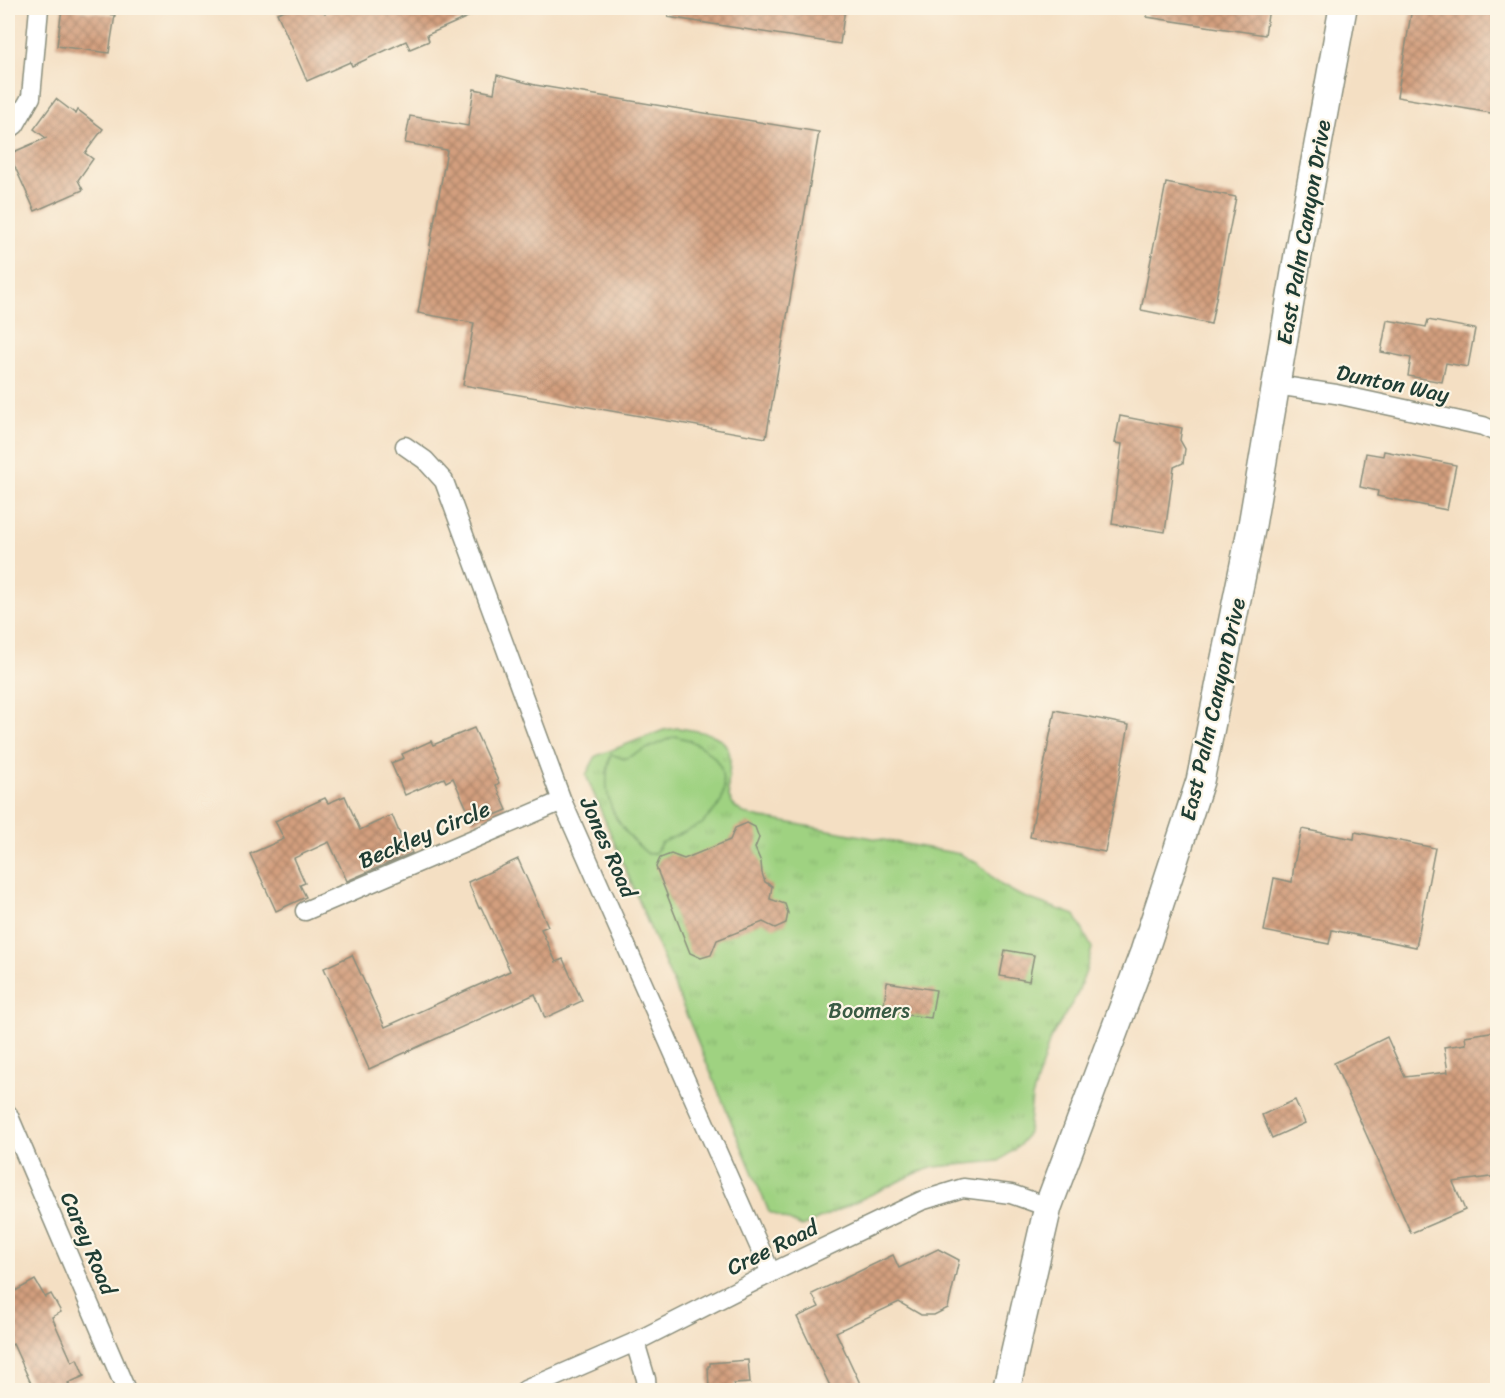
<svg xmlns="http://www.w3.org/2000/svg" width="1505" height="1398" font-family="Sriracha,sans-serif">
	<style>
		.grass { fill: url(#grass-tufts); stroke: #5f885a; stroke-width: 1.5 }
		.pitch { fill: #9fd281; stroke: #5f885a; stroke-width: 1.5 }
		.building { fill: url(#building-cross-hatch) }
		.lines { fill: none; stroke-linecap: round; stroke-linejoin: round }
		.minor-casing { stroke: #8a8e7c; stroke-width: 21 }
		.primary-casing { stroke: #8a8e7c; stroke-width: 30 }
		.minor { stroke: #fff; stroke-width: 18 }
		.primary { stroke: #fff; stroke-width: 27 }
		.labels { text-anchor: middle; stroke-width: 4.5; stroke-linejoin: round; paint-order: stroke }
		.street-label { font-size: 22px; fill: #1f3d34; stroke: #fcf5e5 }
		.park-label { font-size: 22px; fill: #395b43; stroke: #fcf5e5 }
	</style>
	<defs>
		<pattern id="grass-tufts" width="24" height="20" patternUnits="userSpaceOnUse" patternTransform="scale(1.5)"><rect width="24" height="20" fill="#9fd281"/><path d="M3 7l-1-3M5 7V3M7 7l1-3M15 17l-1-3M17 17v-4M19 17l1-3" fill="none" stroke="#88b570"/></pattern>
		<pattern id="building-cross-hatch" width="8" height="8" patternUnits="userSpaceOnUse" patternTransform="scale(1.5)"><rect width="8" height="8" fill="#d39f7e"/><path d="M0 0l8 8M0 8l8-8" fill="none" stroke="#ab8368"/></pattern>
	</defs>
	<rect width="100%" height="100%" fill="#fcf5e5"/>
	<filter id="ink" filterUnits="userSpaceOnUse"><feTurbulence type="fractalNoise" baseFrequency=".0167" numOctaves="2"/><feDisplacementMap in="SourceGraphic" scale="12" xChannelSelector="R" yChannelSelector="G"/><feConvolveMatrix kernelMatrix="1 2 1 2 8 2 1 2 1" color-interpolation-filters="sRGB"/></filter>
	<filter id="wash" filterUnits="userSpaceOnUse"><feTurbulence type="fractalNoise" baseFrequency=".008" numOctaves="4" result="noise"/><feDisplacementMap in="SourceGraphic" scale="24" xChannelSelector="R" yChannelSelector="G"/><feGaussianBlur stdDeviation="1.35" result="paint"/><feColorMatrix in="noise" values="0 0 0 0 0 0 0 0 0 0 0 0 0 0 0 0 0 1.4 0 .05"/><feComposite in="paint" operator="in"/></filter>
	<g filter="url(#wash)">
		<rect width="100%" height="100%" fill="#f4dfc3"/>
		<path class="grass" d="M678 728C690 730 704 731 715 736 753 756 701 800 752 816L960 854 979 864 1001 885 1019 895 1075 915 1092 948 1086 971 1076 997 1050 1039 1032 1098 1028 1132 1020 1145 999 1161 934 1167 919 1172 802 1227 769 1212 586 775 596 756 664 730Z"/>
		<path class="pitch" d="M675 736 689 740 700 746 714 757 721 768 724 788 721 803 702 824 661 843 655 853 648 854C615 826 598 797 611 754L624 759Z"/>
		<g id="blocks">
			<g class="building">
				<polygon points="62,8 115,15 109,53 57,46"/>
				<polygon points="290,8 322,8 325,13 337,8 488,8 427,35 429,41 410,49 406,41 352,66 350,62 307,81 277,13"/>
				<polygon points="669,8 845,8 840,44 668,17"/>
				<polygon points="1147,8 1269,8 1265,35 1147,17"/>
				<polygon points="1412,8 1497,8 1497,114 1397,97"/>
				<polygon points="497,75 535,85 819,132 766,438 463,385 474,323 418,313 447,150 405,143 410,116 468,126 474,89 494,93"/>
				<polygon points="56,99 76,114 78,110 103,129 85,153 93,159 78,180 83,190 35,211 9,154 46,138 34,129"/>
				<polygon points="1166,183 1236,197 1211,324 1141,310"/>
				<polygon points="1387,320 1426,327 1428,320 1475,329 1468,367 1446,363 1442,382 1408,376 1411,358 1381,352"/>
				<polygon points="1120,416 1182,428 1180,440 1185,449 1183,463 1174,467 1165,532 1112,524 1122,444 1115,443"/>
				<polygon points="1384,451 1456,465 1447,510 1377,496 1378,491 1360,487 1366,453 1383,456"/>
				<polygon points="1055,710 1129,725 1105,852 1030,837"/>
				<polygon points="474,728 499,783 496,785 507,810 485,819 484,817 473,822 453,778 446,782 444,778 405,795 391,763 404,758 402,754 431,741 433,745"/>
				<polygon points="345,796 360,830 392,815 402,839 405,838 412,853 347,881 329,842 294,858 305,883 300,885 306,897 276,911 250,854 284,839 275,821 325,798 328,803"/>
				<polygon points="747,823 755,827 759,838 755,848 761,862 762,873 765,882 772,886 770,899 785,904 788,913 786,923 775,928 763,922 717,940 711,955 701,958 690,953 656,867 660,858 671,854 684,859 730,840 735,828"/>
				<polygon points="1302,829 1354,839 1355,832 1435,848 1416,947 1332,930 1329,944 1264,931 1274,878 1292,882 1294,864"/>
				<polygon points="518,859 548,926 541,929 556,962 563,959 582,1001 545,1018 535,994 369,1069 324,968 352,955 385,1027 510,971 481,907 479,908 468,882"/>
				<polygon points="1005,950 1034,955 1029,981 1000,976"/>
				<polygon points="887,982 936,990 931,1018 883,1012"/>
				<polygon points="1497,1031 1497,1176 1453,1182 1465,1210 1411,1233 1334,1063 1387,1037 1405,1077 1448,1072 1444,1047 1466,1044 1465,1036"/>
				<polygon points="1295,1100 1305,1123 1272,1138 1262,1115"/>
				<polygon points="938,1249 959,1260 948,1308 934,1315 921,1315 899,1302 836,1332 863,1390 832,1390 797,1317 819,1307 812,1294 893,1255 899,1268"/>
				<polygon points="35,1280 45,1297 51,1294 61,1312 52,1317 72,1362 77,1359 84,1376 68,1383 72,1390 34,1390 13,1344 8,1347 8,1295"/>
				<polygon points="748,1360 750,1383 734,1384 735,1390 709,1390 708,1366 710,1366 710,1363"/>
			</g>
		</g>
	</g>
	<g filter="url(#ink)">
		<use href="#blocks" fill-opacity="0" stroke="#8a8e7c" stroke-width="1.5"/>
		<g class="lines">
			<defs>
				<g id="minor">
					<polyline points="8,130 15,125 31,97 39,8"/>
					<polyline points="1276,385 1336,394 1483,426 1498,433"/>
					<polyline points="405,446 425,460 444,481 562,801 771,1273"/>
					<polyline points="305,911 562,801"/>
					<polyline points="8,1114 126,1390"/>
					<polyline points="635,1342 646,1379 647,1390"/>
					<polyline points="525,1390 635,1342 771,1273 921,1201 963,1188 1011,1194 1048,1207"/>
				</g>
				<polyline id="primary" points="1006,1390 1048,1207 1144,952 1200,781 1252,525 1300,243 1343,8"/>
			</defs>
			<use href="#minor" class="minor-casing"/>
			<use href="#primary" class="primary-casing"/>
			<use href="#minor" class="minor"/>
			<use href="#primary" class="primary"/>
		</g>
	</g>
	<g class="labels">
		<g class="street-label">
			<text transform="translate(1303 232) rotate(-80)" y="8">East Palm Canyon Drive</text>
			<text transform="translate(1393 383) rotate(12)" y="8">Dunton Way</text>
			<text transform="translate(1212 709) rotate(-77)" y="8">East Palm Canyon Drive</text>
			<text transform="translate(424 834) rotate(-23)" y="8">Beckley Circle</text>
			<text transform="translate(609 847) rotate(66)" y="8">Jones Road</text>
			<text transform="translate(89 1243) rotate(67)" y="8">Carey Road</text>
			<text transform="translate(772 1247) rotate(-26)" y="8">Cree Road</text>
		</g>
		<g class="park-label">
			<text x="869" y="1018">Boomers</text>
		</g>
	</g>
	<rect width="1505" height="1398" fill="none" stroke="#fcf5e5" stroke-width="30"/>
</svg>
